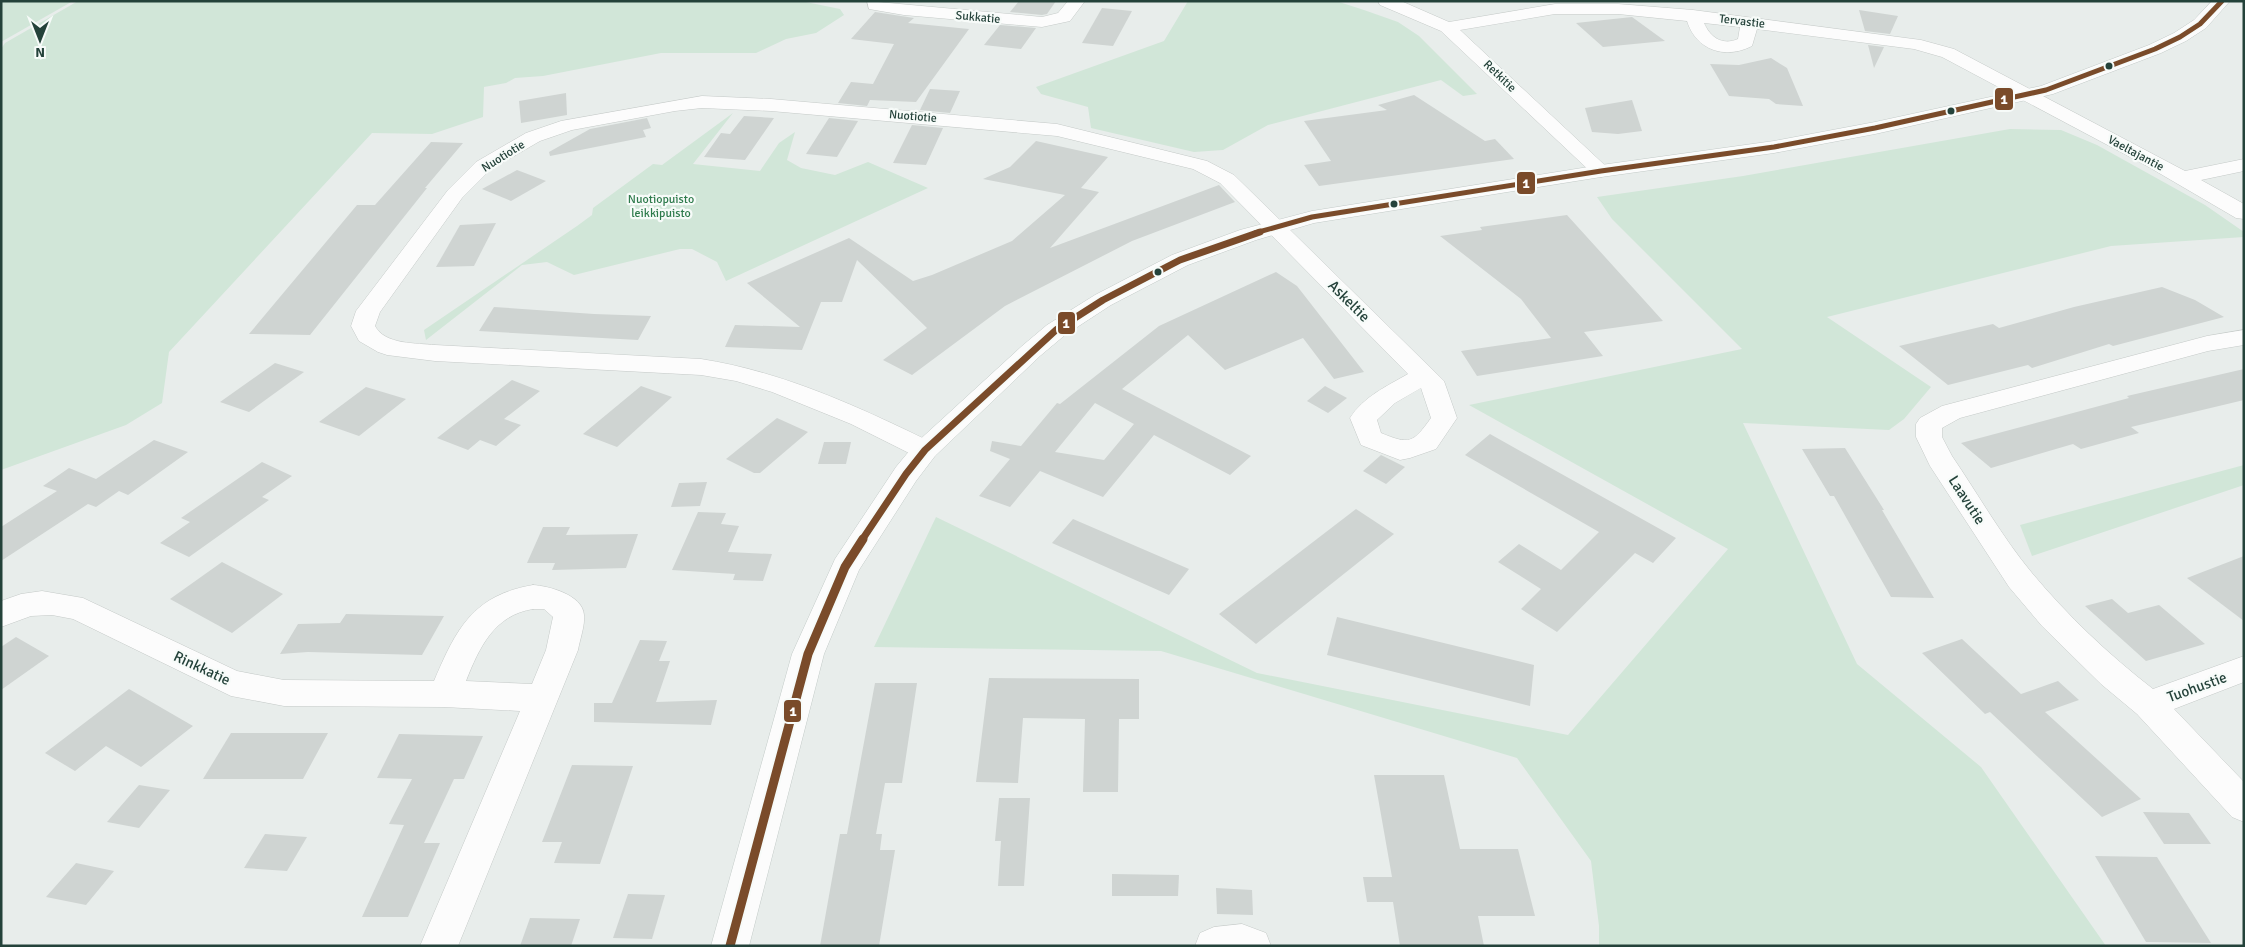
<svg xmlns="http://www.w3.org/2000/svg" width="2245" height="947" font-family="Signika,sans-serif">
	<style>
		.green { fill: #d1e6d8 }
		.building { fill: #cfd4d2; fill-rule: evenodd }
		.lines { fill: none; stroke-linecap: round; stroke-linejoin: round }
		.street-casing { stroke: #c5cac8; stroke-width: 1 }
		.secondary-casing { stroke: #c3cbc8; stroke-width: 1 }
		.street { fill: #fcfcfc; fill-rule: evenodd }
		.secondary { fill: #fcfcfc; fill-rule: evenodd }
		.bus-1-far2-casing { stroke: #f7fbf9; stroke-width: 8 }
		.bus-1-far1-casing { stroke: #f7fbf9; stroke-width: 11 }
		.bus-1-casing { stroke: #f7fbf9; stroke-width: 13 }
		.bus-1-far2 { stroke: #7a4b2a; stroke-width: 5 }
		.bus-1-far1 { stroke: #7a4b2a; stroke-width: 7 }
		.bus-1 { stroke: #7a4b2a; stroke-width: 9 }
		.bus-dot { fill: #24423a; stroke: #f7fbf9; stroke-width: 2 }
		.labels { text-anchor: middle; stroke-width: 4.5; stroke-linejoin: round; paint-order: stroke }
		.far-street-label { font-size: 12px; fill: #24423a; stroke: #f7fbf9 }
		.far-park-label { font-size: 12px; fill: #2d7a4b; stroke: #f7fbf9 }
		.street-label { font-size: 15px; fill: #24423a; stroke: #f7fbf9 }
		.line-badge { stroke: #f7fbf9; stroke-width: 2 }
		.badge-label { font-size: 14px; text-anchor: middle; font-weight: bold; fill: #fff }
	</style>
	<rect width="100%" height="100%" fill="#e8edeb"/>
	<g class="green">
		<polygon points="1,1 73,1 1,42"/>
		<polygon points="78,1 801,1 840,9 844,15 816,33 786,39 756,53 661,53 543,76 515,78 506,83 484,87 483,117 432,134 372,133 169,352 162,403 126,425 1,470 1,49 5,43"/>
		<polygon points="1188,1 1336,1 1364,10 1398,22 1419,36 1477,94 1463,96 1441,80 1268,125 1223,150 1194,152 1091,128 1088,107 1041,94 1036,87 1164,41"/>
		<polygon points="733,113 693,164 760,171 779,143 795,132 787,160 801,168 835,175 868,162 928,188 726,281 717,262 692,249 680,249 574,275 547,262 522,265 426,340 424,330 577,226 592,215 593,208 653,164 662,165"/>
		<polygon points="2010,129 2061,130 2097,145 2205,205 2244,232 2244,237 2111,246 1827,317 1931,387 1904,419 1889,430 1743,423 1857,664 1981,767 2106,946 1599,946 1599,926 1591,861 1517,758 1161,651 874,647 936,517 1257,673 1568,735 1728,549 1469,405 1742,349 1612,219 1597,197 1743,176"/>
		<polygon points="2244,465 2244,485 2032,556 2020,525"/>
	</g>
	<g class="building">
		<polygon points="1019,1 1056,1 1047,14 1042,15 1010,12"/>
		<polygon points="1102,8 1132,11 1113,46 1082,43"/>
		<polygon points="1859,10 1898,16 1890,34 1865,31"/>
		<polygon points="875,12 914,18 908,23 969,29 916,102 870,100 867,106 838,103 851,82 873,84 894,44 851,39"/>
		<polygon points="1632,17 1665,41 1603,47 1576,23"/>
		<polygon points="1000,25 1036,28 1021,49 984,45"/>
		<polygon points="1868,45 1884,47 1874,68"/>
		<polygon points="1771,58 1787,68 1803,106 1776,104 1769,99 1729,96 1710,64 1739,65"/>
		<polygon points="930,89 960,91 950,113 920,110"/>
		<polygon points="566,93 567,115 521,123 519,101"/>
		<polygon points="1414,95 1485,141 1495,139 1514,159 1319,186 1304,165 1331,161 1304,121 1387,110 1378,105"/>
		<polygon points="1632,100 1642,131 1618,134 1592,132 1585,108"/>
		<polygon points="744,116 774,118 745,160 704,157 721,133 730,134"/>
		<polygon points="647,118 651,128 643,130 646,137 550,156 549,152 590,129"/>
		<polygon points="829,118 858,121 837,157 806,154"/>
		<polygon points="912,125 943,128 926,165 893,163"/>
		<polygon points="1036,141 1108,157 1081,188 1099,192 1050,248 1219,185 1235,202 1132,241 1005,306 912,375 883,360 927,328 857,260 842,302 821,302 802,350 725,347 735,325 800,327 747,283 849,238 913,281 932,275 1012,241 1065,195 983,179 1010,167"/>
		<polygon points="431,142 463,143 425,188 427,188 310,335 249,334 357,205 375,205"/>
		<polygon points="517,170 546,181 511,201 482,189"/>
		<polygon points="1567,215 1663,321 1584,332 1603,356 1477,376 1461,351 1551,338 1521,299 1440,236 1482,230 1480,227"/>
		<polygon points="496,223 474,266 436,267 460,225"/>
		<path d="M1276 272 1297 286 1364 372 1334 379 1303 338 1225 370 1188 335 1122 389 1251 456 1230 475 1154 435 1103 497 1040 471 1010 507 979 496 1010 459 990 451 992 441 1021 446 1057 403 1060 404 1159 326ZM1095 403 1134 424 1104 460 1055 452Z"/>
		<polygon points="2162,287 2195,300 2224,317 2113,346 2109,344 2032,368 2028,365 1948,385 1899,346 1993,324 1999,328 2074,307"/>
		<polygon points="494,307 594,314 651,316 638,340 479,331"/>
		<polygon points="275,363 304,372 249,412 220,402"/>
		<polygon points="2244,369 2244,400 2131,427 2139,433 2081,449 2073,444 1991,468 1961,443 2129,398 2127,396"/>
		<polygon points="512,380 540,391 504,419 521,425 496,446 480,440 468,450 437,438"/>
		<polygon points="641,386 672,397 617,447 583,434"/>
		<polygon points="1325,386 1347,398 1328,413 1307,401"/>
		<polygon points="366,387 406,399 359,436 319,422"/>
		<polygon points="777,418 808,432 760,473 754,473 726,459"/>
		<polygon points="1490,434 1676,538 1653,563 1635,553 1557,632 1521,609 1541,589 1498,562 1519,544 1561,570 1599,532 1465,455"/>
		<polygon points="154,440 188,452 128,495 119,491 96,507 88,504 1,561 1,527 57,491 43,486 69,468 96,479"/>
		<polygon points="824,442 851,442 846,464 818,464"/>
		<polygon points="1845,448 1884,510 1882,510 1934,598 1891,597 1834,496 1830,496 1802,449"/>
		<polygon points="1381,455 1405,467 1386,484 1363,471"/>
		<polygon points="262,462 292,476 262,497 269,500 189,557 160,543 190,522 181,518"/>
		<polygon points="707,482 700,506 671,507 679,483"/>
		<polygon points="1356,509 1394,534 1256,644 1219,614"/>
		<polygon points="698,512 726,513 721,524 739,526 728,552 772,554 763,581 733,580 735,574 672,570"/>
		<polygon points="1073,519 1189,569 1169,595 1052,543"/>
		<polygon points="543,527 570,527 566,535 638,534 626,568 552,570 555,563 527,563"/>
		<polygon points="2244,556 2244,621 2187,578"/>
		<polygon points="222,562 283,594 232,633 170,599"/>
		<polygon points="2112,599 2128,613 2159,605 2205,644 2146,661 2085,606"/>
		<polygon points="346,614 444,616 422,655 308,652 280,654 298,624 340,623"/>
		<polygon points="1337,617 1534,665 1530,706 1327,655"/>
		<polygon points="16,637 49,656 1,690 1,647"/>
		<polygon points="1962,639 2021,694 2058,681 2079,700 2045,712 2141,799 2102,817 1990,712 1985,714 1922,653"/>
		<polygon points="640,640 667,641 659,661 670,661 656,702 717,700 711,725 594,722 594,703 612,703"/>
		<polygon points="989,678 1139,679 1139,719 1119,719 1118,792 1083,792 1085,719 1023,718 1018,783 976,782"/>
		<polygon points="875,683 917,683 902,783 885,783 876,834 882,834 880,850 895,850 879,946 820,946 840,834 847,834"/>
		<polygon points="129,689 193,726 141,767 106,746 75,771 45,753"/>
		<polygon points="231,733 328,733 303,779 203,779"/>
		<polygon points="399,734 483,736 464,779 454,779 424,843 440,843 408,917 362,917 404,825 389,824 412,779 377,778"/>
		<polygon points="572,765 633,766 600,864 554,863 562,842 542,842"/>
		<polygon points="1374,775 1444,775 1460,849 1518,849 1535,916 1478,916 1484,946 1400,946 1393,902 1367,902 1363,877 1392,877"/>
		<polygon points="139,785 170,790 139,828 107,822"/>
		<polygon points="999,798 1030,798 1024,886 998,886 1001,841 995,841"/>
		<polygon points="2143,812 2189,813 2211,844 2164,844"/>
		<polygon points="265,834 307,837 287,871 244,868"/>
		<polygon points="2095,856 2157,857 2211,943 2146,942"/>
		<polygon points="76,863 114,871 86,905 46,897"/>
		<polygon points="1112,874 1179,875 1178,896 1112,896"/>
		<polygon points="1216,888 1252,890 1253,915 1217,914"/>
		<polygon points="628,894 665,895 652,939 613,938"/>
		<polygon points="530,918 580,919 571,946 520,946"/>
	</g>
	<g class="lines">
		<defs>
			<g id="street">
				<polygon points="867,1 1042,17 1058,13 1068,1 1085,1 1070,21 1042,27 904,15 869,9"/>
				<path d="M1378 1H1401L1449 22 1555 4H1618L1693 10 1921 40 1954 49 2185 171 2244 159V171L2201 180 2244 204V219L2236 218 2147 166 1942 57 1914 49 1757 29 1752 46C1725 60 1696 50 1687 21L1618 14H1555L1460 30 1611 171 1608 175 1601 177 1594 175 1441 31 1380 5ZM1704 23 1740 27 1738 39C1722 46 1710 37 1704 23Z"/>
				<path d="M702 96 771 99 1057 124 1207 161 1234 175 1444 381 1457 418 1436 449 1410 458 1400 460 1361 445 1350 418C1363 397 1387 386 1408 374L1220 183 1193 169 1057 136 771 111 702 108 675 111 572 130 540 141 490 170 462 198 380 312 375 326C385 345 417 343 435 345L701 359C784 372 859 407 935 444L938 450 935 456 925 459 915 456 851 424 772 392 736 381 701 375 435 361 387 355 378 352 359 341 351 326 356 311 448 190 476 162 526 133 561 121ZM1421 388 1431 418C1413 443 1410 445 1381 433L1377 420 1395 403Z"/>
				<path d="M2244 330V345L2208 351 1960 418 1942 428V437L1952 456C1978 494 2002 537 2032 573 2068 616 2109 655 2153 689L2244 656V682L2174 709 2244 782V822L2232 817 2137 714 2101 684 2042 626 2009 587 1930 466 1916 437V424L1920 418 1942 406 2207 336Z"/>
				<path d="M533 585C549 586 583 595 584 615 585 626 580 639 578 650L458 946H420L520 711 444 707 284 706 231 696 73 619 52 615 31 616 1 627V601L21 594 42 591 83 598 237 671 284 680 434 681C456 629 473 595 533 585ZM533 609H544L553 617 546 650 532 684 466 681C479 648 494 615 533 609Z"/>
				<polygon points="1242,924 1266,933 1271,946 1195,946 1200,933 1214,927"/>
			</g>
			<polygon id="secondary" points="2212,1 2230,1 2206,28 2186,41 2161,53 2053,94 1875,134 1774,153 1601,177 1314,223 1256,240 1188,265 1111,305 1065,335 1040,356 935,456 916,481 859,570 824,654 749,946 711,946 792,654 835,559 896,467 915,444 1022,346 1047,325 1095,295 1172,255 1240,230 1312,211 1601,165 1774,141 1875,122 2041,86 2149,45 2174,33 2194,20"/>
		</defs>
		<use href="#street" class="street-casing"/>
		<use href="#secondary" class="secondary-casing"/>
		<use href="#street" class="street"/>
		<use href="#secondary" class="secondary"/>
		<defs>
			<polyline id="bus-1-far2" points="1255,233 1312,217 1601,171 1774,147 1875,128 2046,90 2155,49 2180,37 2200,24 2222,1"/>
			<polyline id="bus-1-far1" points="862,540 906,474 925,450 1056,330 1103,300 1180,260 1260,232"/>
			<polyline id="bus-1" points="730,946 808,654 845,567 863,539"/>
		</defs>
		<use href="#bus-1-far2" class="bus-1-far2-casing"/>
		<use href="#bus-1-far1" class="bus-1-far1-casing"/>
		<use href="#bus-1" class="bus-1-casing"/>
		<use href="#bus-1-far2" class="bus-1-far2"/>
		<use href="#bus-1-far1" class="bus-1-far1"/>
		<use href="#bus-1" class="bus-1"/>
	</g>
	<g class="bus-dot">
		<circle cx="2109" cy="66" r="4.5"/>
		<circle cx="1951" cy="111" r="4.5"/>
		<circle cx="1394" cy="204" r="4.5"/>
		<circle cx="1158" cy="272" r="4.5"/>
	</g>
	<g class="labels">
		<g class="far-street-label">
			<text transform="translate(978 17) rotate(5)" y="4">Sukkatie</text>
			<text transform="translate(1742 21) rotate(7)" y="4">Tervastie</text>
			<text transform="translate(1500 76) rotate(44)" y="4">Retkitie</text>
			<text transform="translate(913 116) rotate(5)" y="4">Nuotiotie</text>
			<text transform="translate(2136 153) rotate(28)" y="4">Vaeltajantie</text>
			<text transform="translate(503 156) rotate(-32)" y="4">Nuotiotie</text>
		</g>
		<g class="far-park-label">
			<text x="661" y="203">Nuotiopuisto<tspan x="661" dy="14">leikkipuisto</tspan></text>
		</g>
		<g class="street-label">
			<text transform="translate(1349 301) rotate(45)" y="5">Askeltie</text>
			<text transform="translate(1967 500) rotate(57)" y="5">Laavutie</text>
			<text transform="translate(202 668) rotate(25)" y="5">Rinkkatie</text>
			<text transform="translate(2197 687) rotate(-20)" y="5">Tuohustie</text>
		</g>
	</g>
	<g class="line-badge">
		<rect x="1994" y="87" width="20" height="24" rx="5" fill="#7a4b2a"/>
		<rect x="1516" y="171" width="20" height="24" rx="5" fill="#7a4b2a"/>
		<rect x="1057" y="311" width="19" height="24" rx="5" fill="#7a4b2a"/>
		<rect x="783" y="699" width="19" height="24" rx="5" fill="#7a4b2a"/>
	</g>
	<g class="badge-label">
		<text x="2004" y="104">1</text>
		<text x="1526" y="188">1</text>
		<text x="1066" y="328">1</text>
		<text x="793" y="716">1</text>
	</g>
	<rect width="2245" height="947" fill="none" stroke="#24423a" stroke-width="5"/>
	<g transform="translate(40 40) rotate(180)" stroke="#f7fbf9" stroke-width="4" paint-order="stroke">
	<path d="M0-4L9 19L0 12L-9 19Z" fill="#24423a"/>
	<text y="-8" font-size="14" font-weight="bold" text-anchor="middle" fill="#24423a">N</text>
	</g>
</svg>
